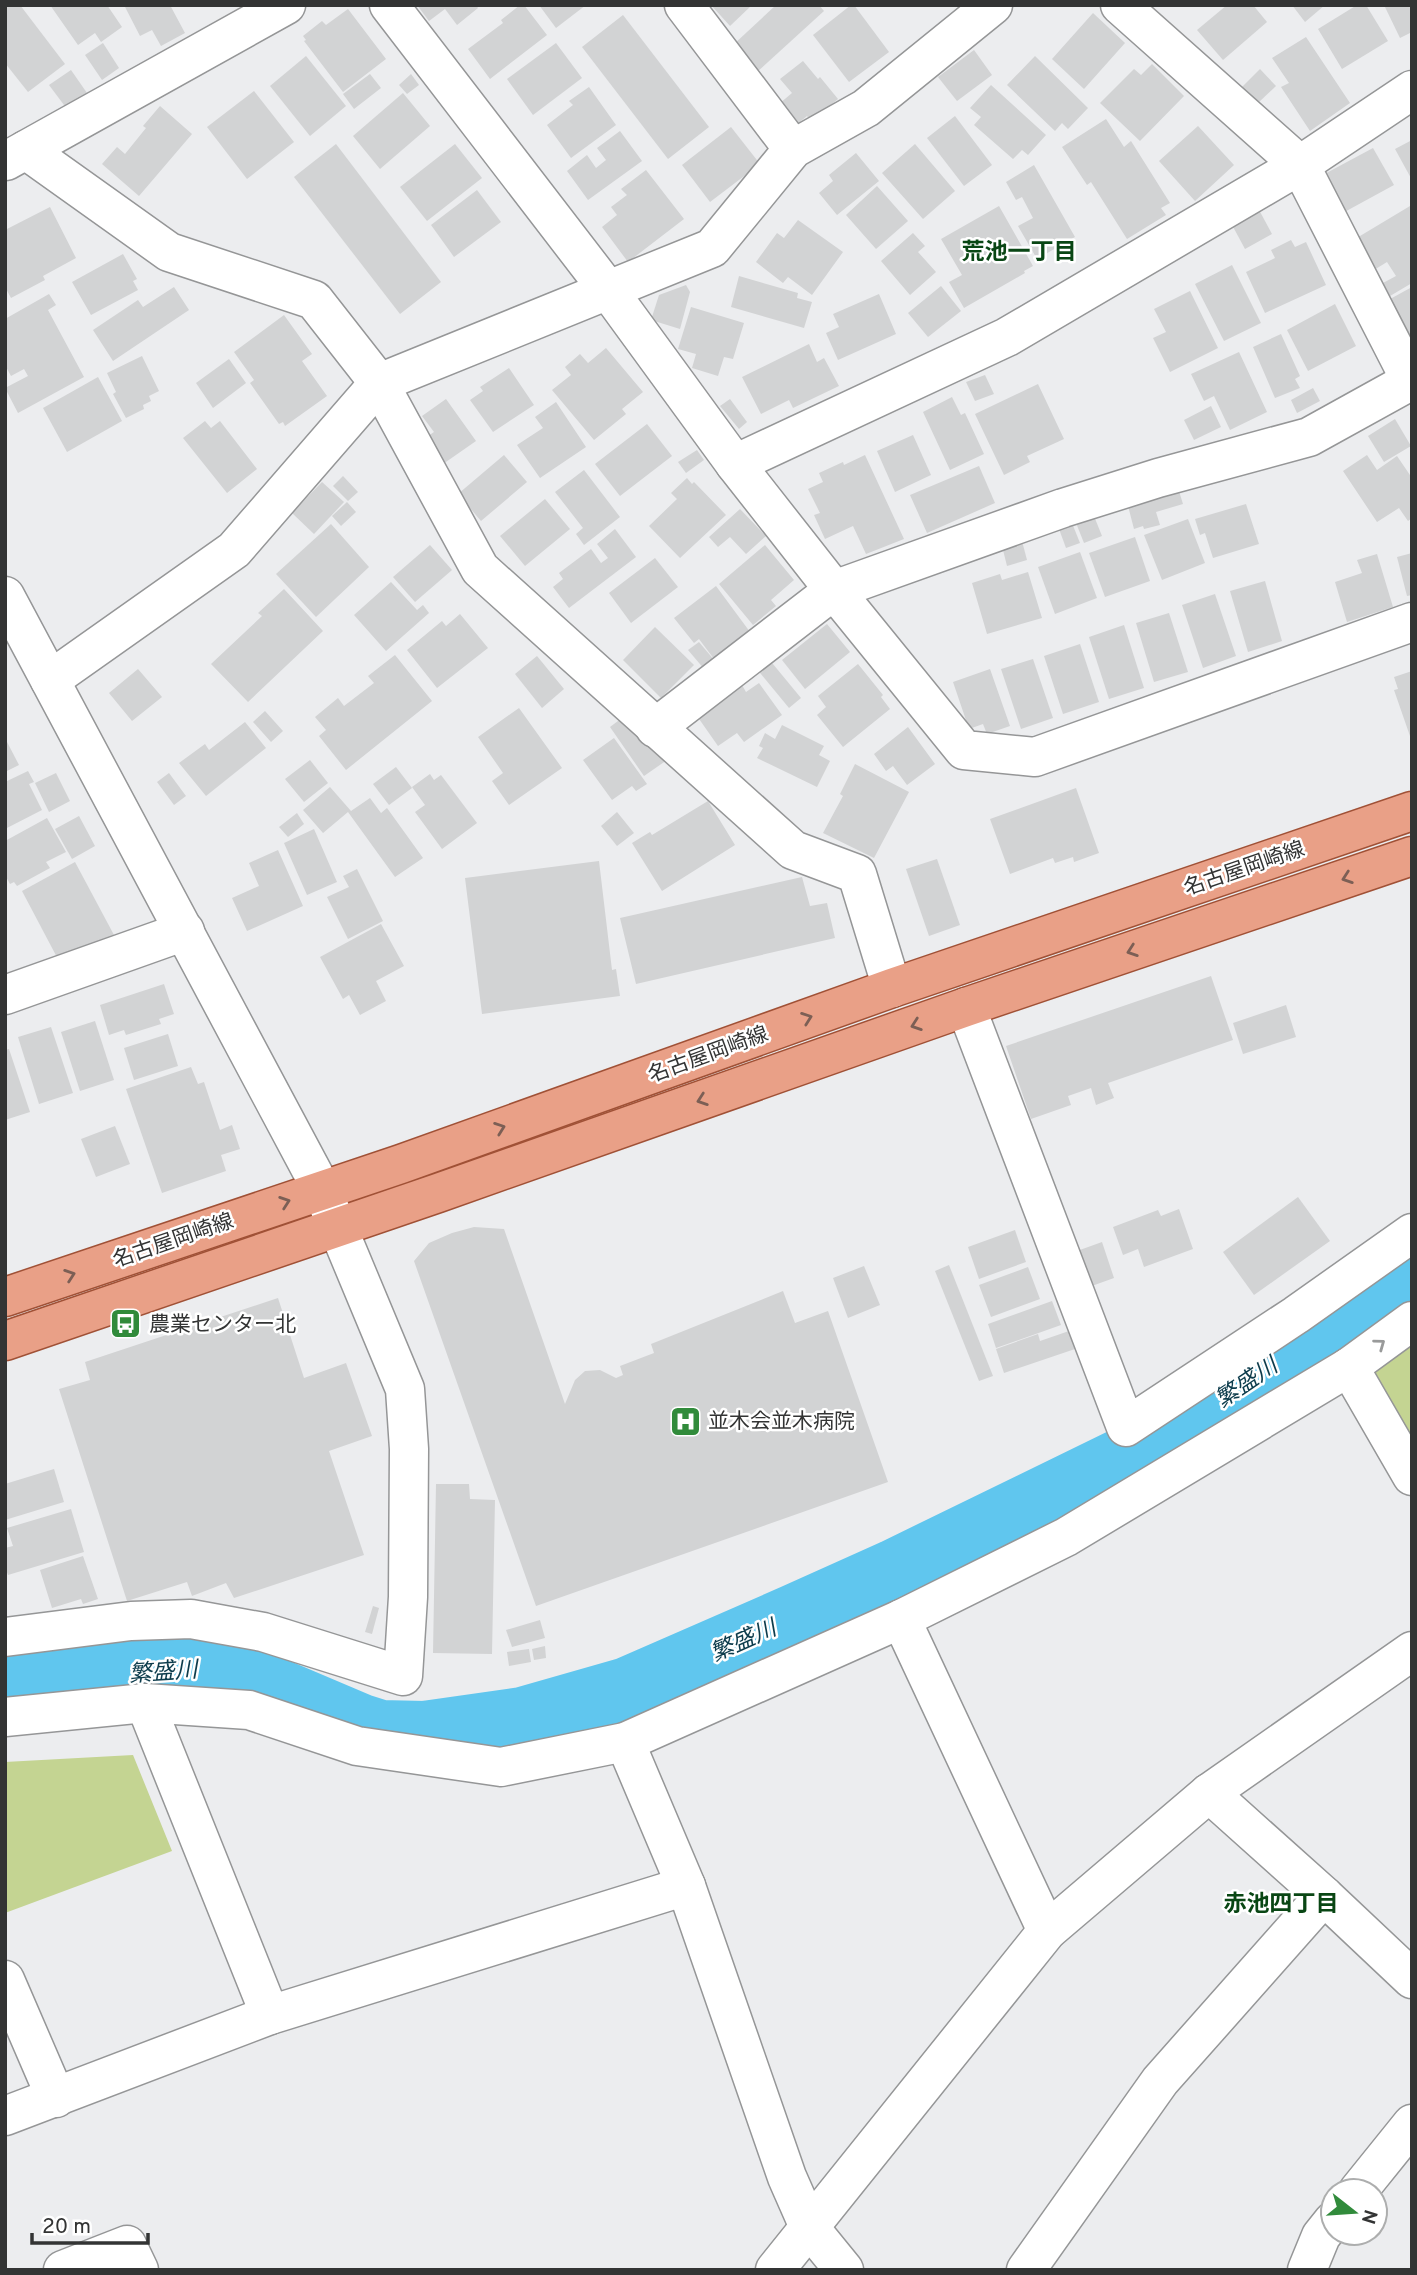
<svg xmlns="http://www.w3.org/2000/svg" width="1417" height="2275" font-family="Overpass,'Noto Sans JP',sans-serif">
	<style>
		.green { fill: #c4d492 }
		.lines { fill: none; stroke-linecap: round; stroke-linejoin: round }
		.river { stroke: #60c6ee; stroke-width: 68 }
		.building { fill: #d2d3d4 }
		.minor-casing { stroke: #959697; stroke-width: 41 }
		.major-casing { stroke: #a05136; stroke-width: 41 }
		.minor { stroke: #fff; stroke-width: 38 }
		.major { stroke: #e9a087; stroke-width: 38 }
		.oneway { stroke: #7c5f55 }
		.oneway2 { stroke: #999a9a }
		.labels { text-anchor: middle; stroke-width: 5; stroke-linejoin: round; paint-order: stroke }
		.street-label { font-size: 21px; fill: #333434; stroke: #fff }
		.poi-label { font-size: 21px; fill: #333434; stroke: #fff; text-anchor: start }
		.neighbourhood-label { font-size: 23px; font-weight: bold; fill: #094614; stroke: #fff }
		.water-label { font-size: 23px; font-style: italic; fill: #0d3c4c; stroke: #fff }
	</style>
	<rect width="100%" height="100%" fill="#ecedef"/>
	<g class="green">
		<polygon points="1412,1330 1412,1465 1357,1370"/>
		<polygon points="133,1755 172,1851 5,1913 5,1762"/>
	</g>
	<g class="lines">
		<polyline class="river" points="5,1683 217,1667 361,1728 380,1734 425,1735 523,1721 628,1691 795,1618 895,1573 1143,1452 1312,1339 1412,1269"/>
	</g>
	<g class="building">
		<polygon points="6,5 20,5 65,64 28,92 5,63"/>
		<polygon points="50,5 107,5 122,27 101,42 95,33 78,45"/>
		<polygon points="124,5 170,5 185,33 161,46 152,30 140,36"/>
		<polygon points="417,5 476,5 478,8 457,25 445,9 429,21"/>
		<polygon points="520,5 524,5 547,35 490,79 468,49 503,23 501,20"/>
		<polygon points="539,5 586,5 556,28"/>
		<polygon points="711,5 752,5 730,26"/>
		<polygon points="776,5 819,5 824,11 757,72 733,45"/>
		<polygon points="851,5 854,5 889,52 849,82 813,35"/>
		<polygon points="1227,5 1253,5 1267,22 1223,60 1197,30"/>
		<polygon points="1292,5 1325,5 1305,22"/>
		<polygon points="1357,5 1366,5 1388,41 1342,69 1318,29"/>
		<polygon points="1384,5 1412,5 1412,32 1400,38"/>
		<polygon points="348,9 386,59 343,92 304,41 306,40 303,36 322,21 326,25"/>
		<polygon points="1093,13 1125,43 1084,89 1052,59"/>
		<polygon points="623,15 709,127 668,159 582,47"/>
		<polygon points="1306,37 1350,103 1310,131 1281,87 1289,83 1272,58"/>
		<polygon points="103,43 119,68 102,80 85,55"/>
		<polygon points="556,43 582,78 533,115 507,79"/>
		<polygon points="974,50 992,75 957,101 938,77"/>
		<polygon points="306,56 346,106 310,136 270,86"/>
		<polygon points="1035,56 1088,108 1068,129 1062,123 1055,131 1007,85"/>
		<polygon points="803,61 818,79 820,77 838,99 811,121 807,116 796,125 779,104 792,93 780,79"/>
		<polygon points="1152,64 1184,96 1140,141 1100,103 1134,69 1141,75"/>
		<polygon points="1260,69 1276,86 1258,103 1242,87"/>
		<polygon points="71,70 87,93 67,109 49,85"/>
		<polygon points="370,74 381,88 354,109 343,94"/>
		<polygon points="411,74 419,85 407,94 399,85"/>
		<polygon points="991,85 1046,135 1028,155 1022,150 1013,159 974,125 981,117 970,108"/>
		<polygon points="589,87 616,125 571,158 547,125 573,105 569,101"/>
		<polygon points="254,91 294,142 247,179 207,127"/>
		<polygon points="403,93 430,126 380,169 353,136"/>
		<polygon points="160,106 192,134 139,196 102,164 117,147 125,154 146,128 143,126"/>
		<polygon points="955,116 992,165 964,186 927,138"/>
		<polygon points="1106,119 1124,147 1131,141 1170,203 1161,208 1166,215 1127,239 1091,182 1087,185 1062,147"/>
		<polygon points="1198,126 1234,165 1195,201 1159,161"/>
		<polygon points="731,127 760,164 710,202 682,165"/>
		<polygon points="620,131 642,161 588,200 567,171 587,155 596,168 606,160 597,148"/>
		<polygon points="1412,140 1412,180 1395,149"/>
		<polygon points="336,144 441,282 400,314 294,177"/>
		<polygon points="455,144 482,178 427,221 400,187"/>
		<polygon points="915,144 955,191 923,219 882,173"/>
		<polygon points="1373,148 1394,185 1339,215 1319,177"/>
		<polygon points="856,153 879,181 837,215 819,193 833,181 829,175"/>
		<polygon points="1034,165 1075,237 1037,259 1018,226 1033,218 1022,197 1016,200 1006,182"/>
		<polygon points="646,170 684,219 628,262 602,227 617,215 611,207 627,195 621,189"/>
		<polygon points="877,186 908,221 876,249 846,215"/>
		<polygon points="477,190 501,222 454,257 431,225"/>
		<polygon points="999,206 1033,266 1024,271 1025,273 964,308 949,282 962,275 941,239"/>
		<polygon points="1410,206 1412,283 1390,296 1383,283 1396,276 1387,262 1374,270 1355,239"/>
		<polygon points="50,207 76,258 43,276 45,280 11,298 5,287 5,230"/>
		<polygon points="1258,208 1272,234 1245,249 1231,223"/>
		<polygon points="798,220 843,252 812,295 788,277 783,283 756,262 777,233 784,238"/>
		<polygon points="913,233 925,246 918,252 936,272 910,295 881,261"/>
		<polygon points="1291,240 1295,247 1306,242 1326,285 1265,313 1246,272 1275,258 1271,250"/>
		<polygon points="123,254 137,279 133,281 138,290 91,315 72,282"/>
		<polygon points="1232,265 1261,323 1224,341 1195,284"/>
		<polygon points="739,276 798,293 797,298 812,302 804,328 731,307"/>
		<polygon points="686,285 690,292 680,329 651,320 659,295"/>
		<polygon points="941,286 961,311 928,337 908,313"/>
		<polygon points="174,287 189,310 113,361 93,330 138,300 143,307"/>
		<polygon points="1412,287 1412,336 1409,337 1381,304"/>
		<polygon points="1190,291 1218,348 1170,372 1153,338 1166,332 1154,309"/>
		<polygon points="49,294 56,305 48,310 84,377 18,413 5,388 28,376 24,369 11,376 5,365 5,319"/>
		<polygon points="879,294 896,334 838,360 826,333 839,327 833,314"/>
		<polygon points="1335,304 1356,346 1308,371 1287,330"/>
		<polygon points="691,307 744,323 733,359 724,357 718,376 692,368 696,354 678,349"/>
		<polygon points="284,315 312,354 302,361 327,396 285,426 283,422 279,424 250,383 254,380 234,352"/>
		<polygon points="1281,334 1300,376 1295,379 1300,388 1275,398 1253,347"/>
		<polygon points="809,344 817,362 824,358 839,386 793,408 789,400 761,414 742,377"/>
		<polygon points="606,348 643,392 622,409 626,414 594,440 552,390 571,375 565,367 580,354 588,363"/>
		<polygon points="1239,352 1267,412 1230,430 1214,396 1204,401 1191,374"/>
		<polygon points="142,356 159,391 149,396 151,401 143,405 144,409 126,418 113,394 116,392 107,373"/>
		<polygon points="229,359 246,383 213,408 196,383"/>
		<polygon points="509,368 534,405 493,432 470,400 483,391 480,387"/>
		<polygon points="985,375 994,394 975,401 966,382"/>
		<polygon points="98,377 122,421 67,452 43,408"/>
		<polygon points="1038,384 1064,439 1027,456 1030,462 1004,475 975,414"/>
		<polygon points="1313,388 1320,401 1297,413 1291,400"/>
		<polygon points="952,397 961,415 965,413 984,454 950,470 923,412"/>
		<polygon points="446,399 476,441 443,464 425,438 434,432 422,416"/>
		<polygon points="730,399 747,422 739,429 720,406"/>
		<polygon points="556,402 586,447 540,478 517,445 543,428 535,417"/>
		<polygon points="1211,406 1221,427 1194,440 1184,420"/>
		<polygon points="1395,419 1411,446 1384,462 1368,436"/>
		<polygon points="205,421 211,428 220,421 257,469 227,493 183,438"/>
		<polygon points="647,424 672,456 620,496 595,464"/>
		<polygon points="913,435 931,475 895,492 877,451"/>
		<polygon points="697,450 704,460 686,473 678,462"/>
		<polygon points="504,455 527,482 481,521 458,494"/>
		<polygon points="865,455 904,539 866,554 853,526 825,539 814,515 820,513 808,489 823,482 819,473 843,462 844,465"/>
		<polygon points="1367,455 1377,470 1397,456 1412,478 1412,518 1408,521 1399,508 1377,522 1343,471"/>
		<polygon points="979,466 995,503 927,533 910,495"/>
		<polygon points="584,470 620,517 584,545 576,534 583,528 555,492"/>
		<polygon points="343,476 358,492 348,501 333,486"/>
		<polygon points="687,478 692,484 694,482 726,515 680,558 649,526 677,499 671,493"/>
		<polygon points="322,482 344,502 314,534 292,513"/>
		<polygon points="1178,488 1183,504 1156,512 1160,525 1144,529 1143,526 1134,529 1127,502"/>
		<polygon points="545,499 570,529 525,566 500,536"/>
		<polygon points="347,502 356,512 341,526 332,516"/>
		<polygon points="1246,504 1259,544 1213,558 1205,533 1200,535 1195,519"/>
		<polygon points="740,509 766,536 746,554 730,537 718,547 709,537"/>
		<polygon points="1094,516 1102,536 1084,543 1076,523"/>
		<polygon points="1188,519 1205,563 1162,580 1144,535"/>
		<polygon points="1072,523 1080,543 1066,548 1059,529"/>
		<polygon points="331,524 369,567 316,617 276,574"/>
		<polygon points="615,529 636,557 569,608 553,587 563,579 559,573 591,549 601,563 608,558 597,544"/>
		<polygon points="1135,537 1150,581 1105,597 1089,553"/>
		<polygon points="1022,541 1027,560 1007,566 1002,546"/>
		<polygon points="430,545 452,570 415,602 393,577"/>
		<polygon points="765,545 794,580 771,600 776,606 753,625 719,584"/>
		<polygon points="1080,552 1097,598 1055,614 1038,567"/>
		<polygon points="1412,553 1412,595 1407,596 1397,557"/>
		<polygon points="1377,554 1393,607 1347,622 1335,582 1362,573 1357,560"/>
		<polygon points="655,558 678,587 631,623 609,593"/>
		<polygon points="1028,572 1042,618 987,634 972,583 1000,574 1002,580"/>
		<polygon points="1265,581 1282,641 1248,652 1230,591"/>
		<polygon points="391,582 417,610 423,605 429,613 386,651 354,615"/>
		<polygon points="716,586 750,632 714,659 699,639 694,643 674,618"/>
		<polygon points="284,589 323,631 248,702 211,664 262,616 258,613"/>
		<polygon points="1215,594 1236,656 1203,668 1182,605"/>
		<polygon points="1169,613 1188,672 1154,682 1136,623"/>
		<polygon points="460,614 488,648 437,688 407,650 442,621 446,626"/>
		<polygon points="827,624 850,652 805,689 782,660"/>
		<polygon points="1124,625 1144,688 1109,699 1089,637"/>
		<polygon points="655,627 694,665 661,698 623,660"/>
		<polygon points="699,642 715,661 705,670 688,650"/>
		<polygon points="1080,644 1099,702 1063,714 1044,656"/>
		<polygon points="395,655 432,701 346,770 319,736 326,730 315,717 338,698 344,706 374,683 368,676"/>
		<polygon points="537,656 564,689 542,708 515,674"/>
		<polygon points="768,658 801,698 789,708 756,668"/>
		<polygon points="1033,659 1053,718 1021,729 1001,669"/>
		<polygon points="858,664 883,695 881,697 890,709 843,747 817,715 826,707 818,696"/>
		<polygon points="138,669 162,697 132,721 109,693"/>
		<polygon points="990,669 1010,726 987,734 983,724 969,729 953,682"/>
		<polygon points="1412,671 1412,739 1411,739 1394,690 1398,689 1394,677"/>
		<polygon points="759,683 782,715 744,742 737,733 718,746 697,716 742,685 746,692"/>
		<polygon points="519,708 562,768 509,805 492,781 503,773 478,737"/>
		<polygon points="265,711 283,731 271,742 253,722"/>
		<polygon points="622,718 667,760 644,776 610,727"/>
		<polygon points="245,722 266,748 206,796 179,763 205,744 209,750"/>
		<polygon points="782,725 824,746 819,755 830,761 817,787 757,758 763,748 759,746 765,733 775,739"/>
		<polygon points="908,727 935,764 907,785 893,766 886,771 874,754"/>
		<polygon points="5,738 19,765 5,772"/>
		<polygon points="614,738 647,784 636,791 632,786 612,800 583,760"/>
		<polygon points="310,760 328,783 304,802 285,779"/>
		<polygon points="855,764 909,792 874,858 823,833 843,796 840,794"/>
		<polygon points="396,767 412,788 389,805 373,784"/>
		<polygon points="28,771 34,782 29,784 42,810 5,829 5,782"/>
		<polygon points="56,773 70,801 49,812 35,783"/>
		<polygon points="169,773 186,796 174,805 157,782"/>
		<polygon points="430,774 434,780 441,775 477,823 442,849 415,812 425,805 412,787"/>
		<polygon points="330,787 351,811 370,798 381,813 387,808 423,858 395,877 348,812 323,833 303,810"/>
		<polygon points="1076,788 1099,853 1074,862 1073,857 1055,863 1053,858 1010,874 990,819"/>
		<polygon points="708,801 735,845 662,891 632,843 650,832 652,835"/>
		<polygon points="617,812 634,833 617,846 601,826"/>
		<polygon points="297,813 304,824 288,837 279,827"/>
		<polygon points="79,816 95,846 72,859 55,829"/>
		<polygon points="47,818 66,852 46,862 50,868 17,886 14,882 10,884 5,875 5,841"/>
		<polygon points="314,829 337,882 307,895 284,843"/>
		<polygon points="278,850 303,906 247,931 232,898 259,886 249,863"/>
		<polygon points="937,859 960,925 929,936 906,869"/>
		<polygon points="599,861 612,970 616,969 620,996 482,1014 465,878"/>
		<polygon points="75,862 114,935 60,963 22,891"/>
		<polygon points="357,869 383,921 348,939 327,897 349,887 343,876"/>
		<polygon points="802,877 810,906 827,903 835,938 636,984 620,918"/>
		<polygon points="381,924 404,966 376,981 386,1001 360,1015 349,995 343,999 320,957"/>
		<polygon points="1211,976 1233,1040 1108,1083 1114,1098 1096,1105 1091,1088 1068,1096 1071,1105 1031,1119 1006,1046"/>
		<polygon points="164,984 174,1014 159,1019 161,1024 126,1035 124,1030 109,1035 100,1005"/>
		<polygon points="1286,1005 1296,1037 1243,1054 1233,1023"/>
		<polygon points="95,1021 114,1080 80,1091 61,1032"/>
		<polygon points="51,1027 73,1093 39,1104 18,1037"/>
		<polygon points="168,1034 178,1066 134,1080 124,1048"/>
		<polygon points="9,1049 30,1112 5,1120 5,1050"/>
		<polygon points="191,1067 198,1084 204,1082 220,1130 232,1125 240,1149 221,1155 226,1171 162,1193 126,1089"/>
		<polygon points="115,1126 130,1164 96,1177 81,1139"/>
		<polygon points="1298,1197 1330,1241 1254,1295 1223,1252"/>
		<polygon points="1179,1209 1193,1249 1144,1267 1138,1249 1123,1255 1113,1227 1158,1210 1161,1216"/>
		<polygon points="474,1227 504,1229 565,1404 575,1380 585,1371 600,1370 616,1378 623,1375 620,1366 654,1353 651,1344 783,1291 795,1323 828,1311 888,1482 536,1606 414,1261 429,1243 452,1233"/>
		<polygon points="1015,1230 1026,1262 979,1279 968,1247"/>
		<polygon points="1102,1242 1114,1278 1089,1287 1077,1251"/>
		<polygon points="949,1265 993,1376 979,1381 935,1271"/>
		<polygon points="864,1266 880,1305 848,1318 833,1278"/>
		<polygon points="1028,1267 1040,1299 991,1317 979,1285"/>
		<polygon points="278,1298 304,1378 346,1363 372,1436 329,1451 364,1555 234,1598 226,1583 192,1596 187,1582 127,1601 59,1389 90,1380 85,1362"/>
		<polygon points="1052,1301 1061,1325 996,1348 988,1324"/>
		<polygon points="1069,1331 1075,1349 1004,1373 996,1349 1038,1334 1040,1341"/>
		<polygon points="54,1469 64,1502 5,1520 5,1484"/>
		<polygon points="436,1484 469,1484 470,1499 495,1500 492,1654 433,1653"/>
		<polygon points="71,1509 84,1552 8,1575 5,1567 5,1548 13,1546 7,1528"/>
		<polygon points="83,1556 98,1599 83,1604 81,1599 52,1608 40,1570"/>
		<polygon points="373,1606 379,1608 372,1634 365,1632"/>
		<polygon points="540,1620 545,1638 512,1647 506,1630"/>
		<polygon points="545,1646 546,1658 534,1660 532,1649"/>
		<polygon points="529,1649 531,1662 509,1666 507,1652"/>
	</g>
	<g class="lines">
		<defs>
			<g id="minor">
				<polyline points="389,5 608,290 735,464 834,590 964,750 1035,757 1412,622"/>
				<polyline points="684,5 793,149"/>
				<polyline points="1120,5 1300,165 1412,383"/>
				<polyline points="26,150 169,252 314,300 379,383 480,569 793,850 857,874 892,988"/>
				<polyline points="6,161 286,5"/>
				<polyline points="735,464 1007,337 1300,165 1412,90"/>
				<polyline points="5,596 322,1190 405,1389 409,1449 408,1597 403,1676 263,1632 191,1619 131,1621 5,1637"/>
				<polyline points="50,680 234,550 379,383 712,248 793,149 866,108 993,5"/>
				<polyline points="655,728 834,590 1063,508 1158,478 1309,437 1412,380"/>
				<polyline points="5,995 185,931"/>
				<polyline points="966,1007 1126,1427 1296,1315 1412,1233"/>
				<polyline points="1349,1367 1412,1476"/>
				<polyline points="901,1619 1047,1931"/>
				<polyline points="145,1703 270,2015"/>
				<polyline points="5,1717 145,1703 249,1710 357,1746 501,1767 625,1742 901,1619 1066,1537 1349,1367 1412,1321"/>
				<polyline points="625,1742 686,1886 787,2177 809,2227 844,2270"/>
				<polyline points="1209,1793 1324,1896 1412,1979"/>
				<polyline points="5,1980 56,2098"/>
				<polyline points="5,2116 270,2015 686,1886"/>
				<polyline points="1358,2191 1412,2124"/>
				<polyline points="63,2270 127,2245 139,2270"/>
				<polyline points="775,2270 1047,1931 1209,1793 1412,1651"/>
				<polyline points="1026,2270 1160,2081 1324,1896"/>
				<polyline points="1307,2270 1321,2236 1333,2221"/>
			</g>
			<g id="major">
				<polyline points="5,1297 401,1164 892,988 1412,811"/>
				<polyline points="5,1341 438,1193 966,1007 1412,856"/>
			</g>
		</defs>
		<use href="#minor" class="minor-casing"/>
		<use href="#major" class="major-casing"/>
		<use href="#minor" class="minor"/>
		<use href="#major" class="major"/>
	</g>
	<defs><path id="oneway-chevron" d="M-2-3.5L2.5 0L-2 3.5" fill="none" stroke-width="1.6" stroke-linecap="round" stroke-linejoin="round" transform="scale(1.75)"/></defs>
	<g class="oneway">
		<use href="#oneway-chevron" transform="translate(1347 878) rotate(161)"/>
		<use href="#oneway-chevron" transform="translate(1132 951) rotate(161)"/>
		<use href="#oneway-chevron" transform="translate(807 1018) rotate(-20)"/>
		<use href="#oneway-chevron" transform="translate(916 1025) rotate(161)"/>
		<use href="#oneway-chevron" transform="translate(702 1100) rotate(161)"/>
		<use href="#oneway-chevron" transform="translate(500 1128) rotate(-20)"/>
		<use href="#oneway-chevron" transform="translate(285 1202) rotate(-19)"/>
		<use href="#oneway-chevron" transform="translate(70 1275) rotate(-19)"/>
	</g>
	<use class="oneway2" href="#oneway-chevron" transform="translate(1380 1344) rotate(-36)"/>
	<defs>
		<symbol id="bus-square" viewBox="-11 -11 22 22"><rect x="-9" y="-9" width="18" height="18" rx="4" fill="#318b3b" stroke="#fff"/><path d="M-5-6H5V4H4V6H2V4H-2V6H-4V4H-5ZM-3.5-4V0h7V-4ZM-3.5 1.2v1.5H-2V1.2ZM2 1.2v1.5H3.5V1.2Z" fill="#fff"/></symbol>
		<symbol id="hospital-square" viewBox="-11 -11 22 22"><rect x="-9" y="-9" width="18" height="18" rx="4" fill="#318b3b" stroke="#fff"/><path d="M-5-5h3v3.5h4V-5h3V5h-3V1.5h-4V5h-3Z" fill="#fff"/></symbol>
	</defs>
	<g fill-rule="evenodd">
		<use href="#bus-square" x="108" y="1306" width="35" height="35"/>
		<use href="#hospital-square" x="668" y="1404" width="35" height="35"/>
	</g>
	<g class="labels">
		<g class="street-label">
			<text transform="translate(1244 868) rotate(-19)" y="7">名古屋岡崎線</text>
			<text transform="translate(708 1054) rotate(-20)" y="7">名古屋岡崎線</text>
			<text transform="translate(173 1240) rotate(-19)" y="7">名古屋岡崎線</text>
		</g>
		<g class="poi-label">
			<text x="149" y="1331">農業センター北</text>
			<text x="708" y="1428">並木会並木病院</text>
		</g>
		<g class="neighbourhood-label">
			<text x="1019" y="259">荒池一丁目</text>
			<text x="1281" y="1911">赤池四丁目</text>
		</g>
		<g class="water-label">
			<text transform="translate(1246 1382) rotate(-34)" y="8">繁盛川</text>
			<text transform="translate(743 1640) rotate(-24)" y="8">繁盛川</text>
			<text transform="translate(163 1671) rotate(-4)" y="8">繁盛川</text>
		</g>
	</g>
	<rect width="1417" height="2275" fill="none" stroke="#333434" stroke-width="14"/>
	<g transform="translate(1354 2212) rotate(107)"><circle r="33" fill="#ffffff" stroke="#adaeae" stroke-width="2"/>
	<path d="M0-5L12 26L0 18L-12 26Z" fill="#318b3b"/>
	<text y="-10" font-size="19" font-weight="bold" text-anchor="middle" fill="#333434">N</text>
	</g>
	<path d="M32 2233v10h116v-10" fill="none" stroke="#333434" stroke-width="3.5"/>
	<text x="42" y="2233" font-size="21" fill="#333434" stroke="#ffffff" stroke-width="5" paint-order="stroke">20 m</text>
</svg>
